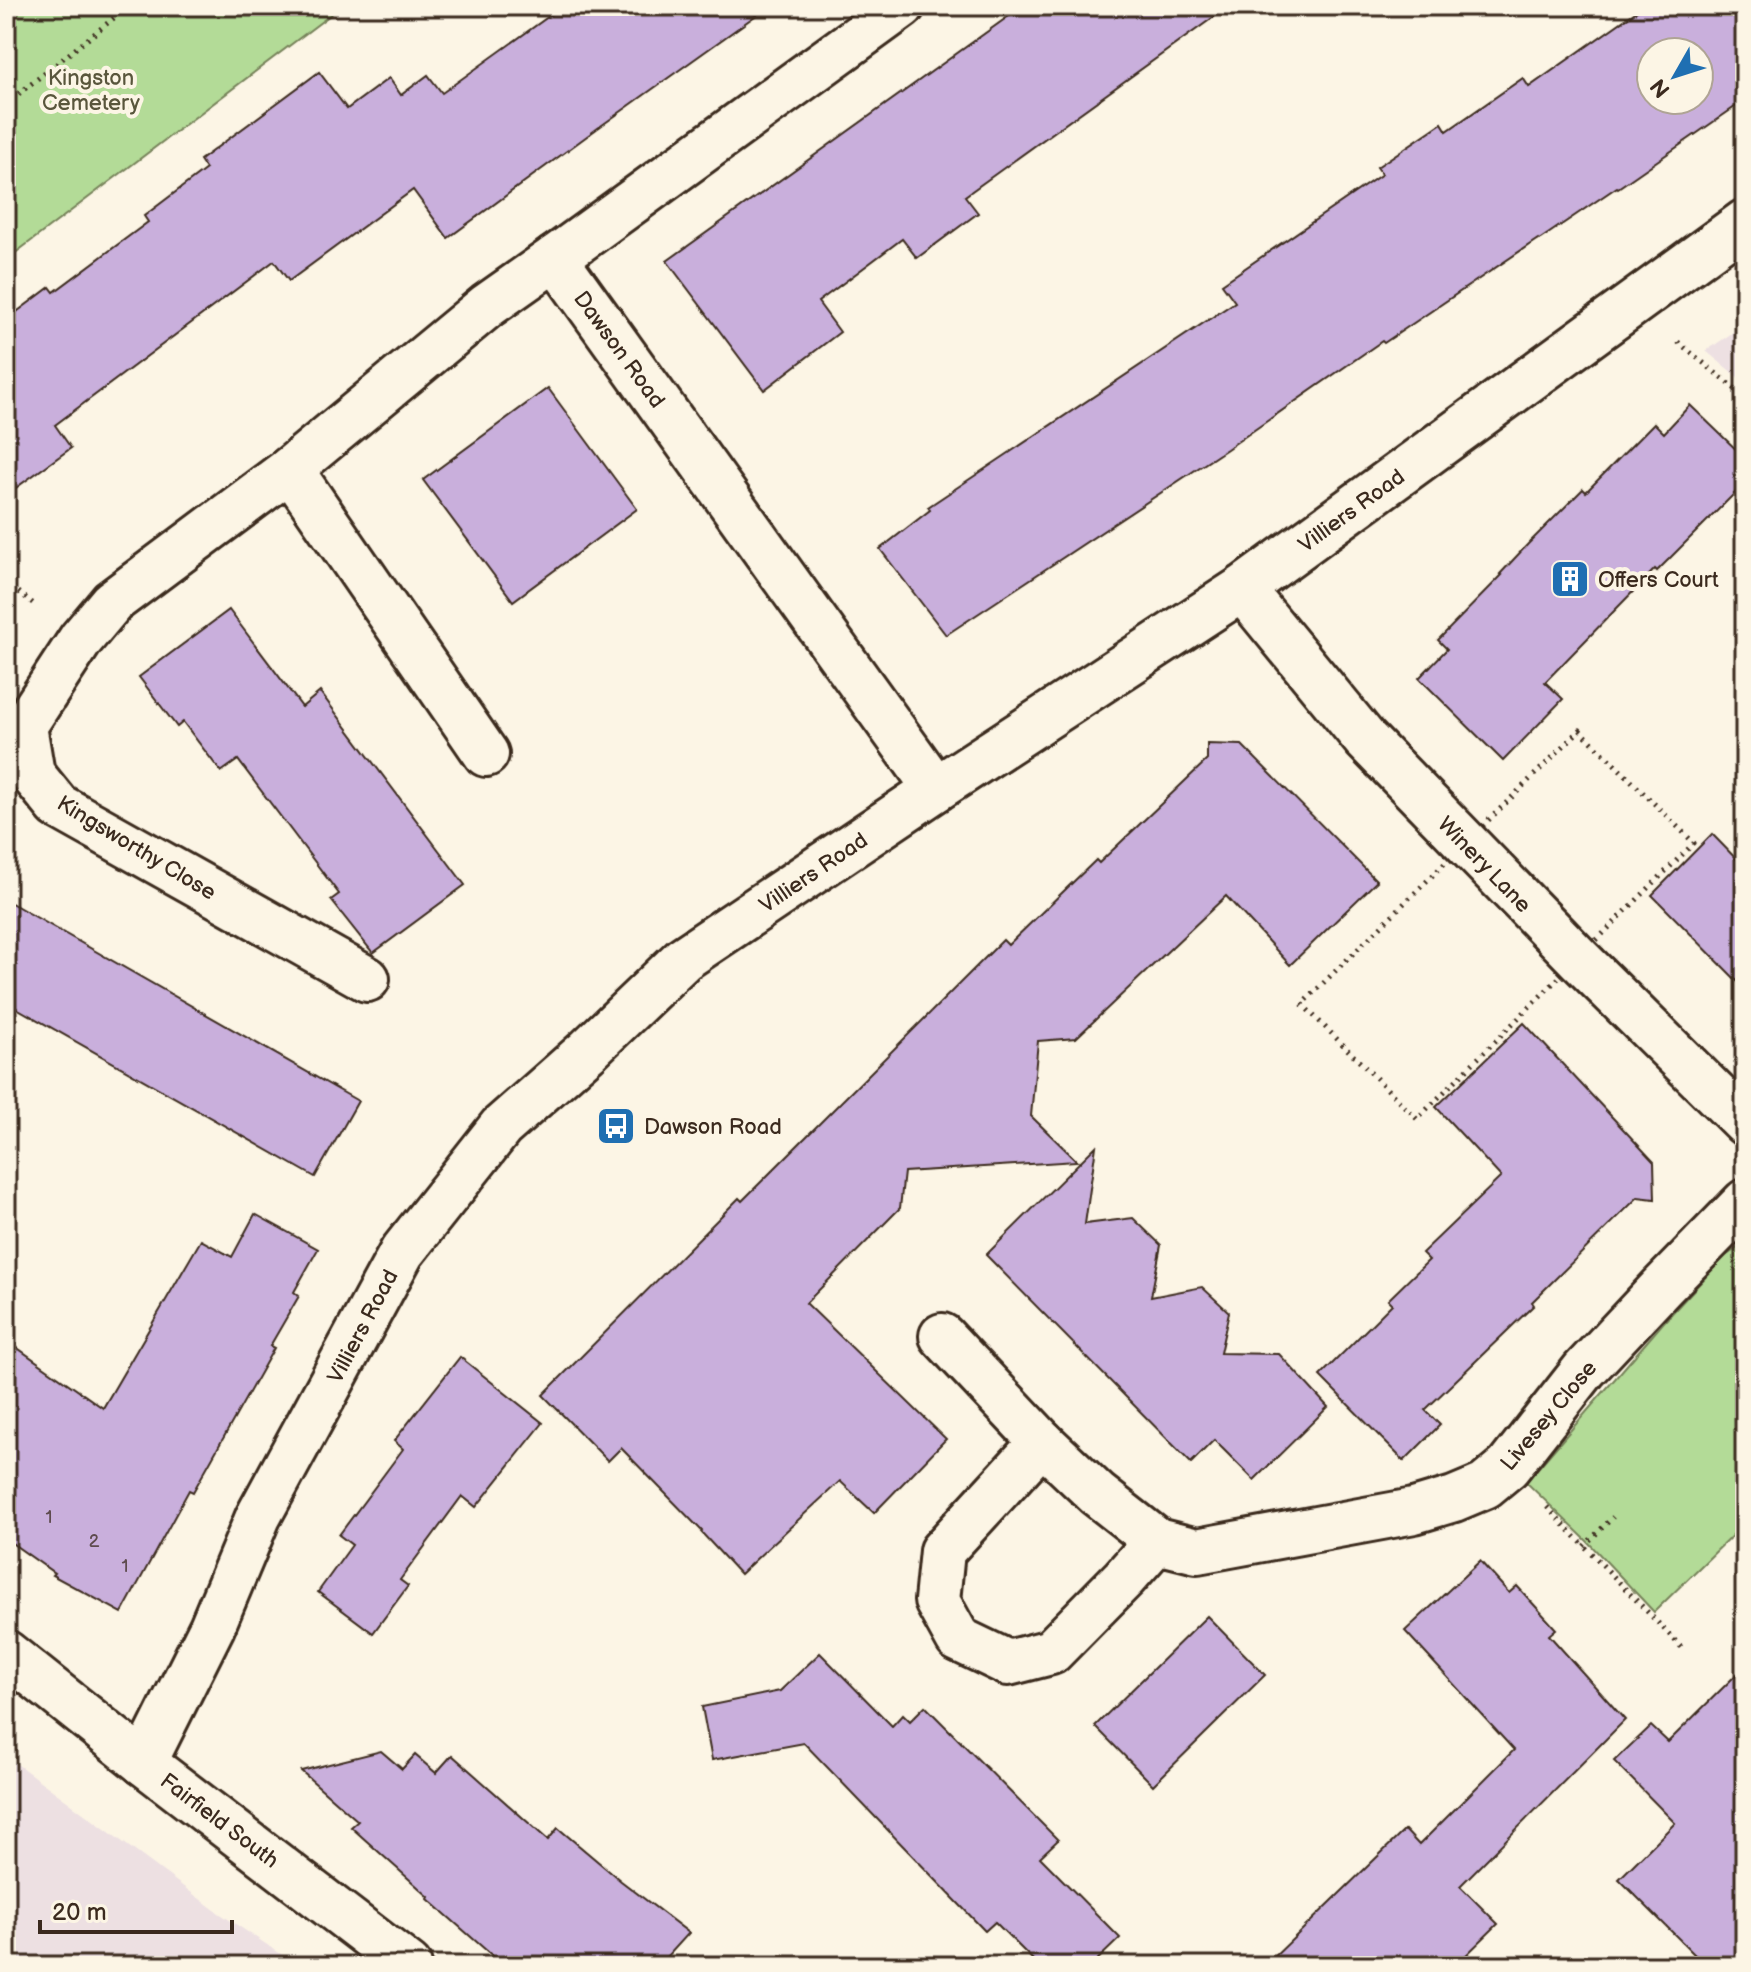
<svg xmlns="http://www.w3.org/2000/svg" width="1751" height="1972" font-family="'Balsamiq Sans',sans-serif">
	<style>
		.built { fill: #ede0e2 }
		.green { fill: #b3db97; stroke: #77825a; stroke-width: 2 }
		.building { fill: #c9afdc; stroke: #3b2a1e; stroke-width: 2; fill-rule: evenodd }
		.lines { fill: none; stroke-linecap: round; stroke-linejoin: round }
		.minor-casing { stroke: #3b2a1e; stroke-width: 50 }
		.path { stroke: #3b2a1e; stroke-width: 5; stroke-dasharray: 2 6; stroke-linecap: butt }
		.minor { stroke: #fcf5e5; stroke-width: 44 }
		.labels { text-anchor: middle; stroke-width: 8; stroke-linejoin: round; paint-order: stroke }
		.number-label { font-size: 18px; fill: #5e4b4e }
		.park-label { font-size: 22px; fill: #59563c; stroke: #fcf5e5 }
		.street-label { font-size: 22px; fill: #3b2a1e; stroke: #fcf5e5 }
		.poi-label { font-size: 22px; fill: #3b2a1e; stroke: #fcf5e5; text-anchor: start }
	</style>
	<rect width="100%" height="100%" fill="#fcf5e5"/>
	<filter id="ink" filterUnits="userSpaceOnUse"><feTurbulence type="fractalNoise" baseFrequency=".0125" numOctaves="2"/><feDisplacementMap in="SourceGraphic" scale="16" xChannelSelector="R" yChannelSelector="G"/><feConvolveMatrix kernelMatrix="1 2 1 2 8 2 1 2 1" color-interpolation-filters="sRGB"/></filter>
	<g filter="url(#ink)">
		<g class="built">
			<polygon points="1745,324 1745,383 1706,351"/>
			<polygon points="6,1756 219,1913 299,1966 6,1966"/>
		</g>
		<g class="green">
			<polygon points="6,6 342,6 6,260"/>
			<polygon points="1745,1243 1745,1523 1654,1612 1587,1541 1526,1482 1663,1323 1724,1257"/>
		</g>
		<g class="building">
			<polygon points="563,6 769,6 598,128 448,238 413,190 289,281 274,261 55,425 71,448 6,495 6,320 50,287 54,292 148,222 144,216 206,169 200,160 319,72 347,109 389,78 401,95 428,75 442,93"/>
			<polygon points="1023,6 1229,6 965,196 978,213 917,258 902,239 818,302 840,332 764,390 667,261"/>
			<path d="M1644 6H1745V100L1618 188 1617 187 1539 240 1538 239 1384 343 1382 341 1227 449 946 635 880 549 930 510 928 507 1235 302 1222 284 1382 174 1377 167 1442 123 1447 131 1523 78 1529 87ZM1651 52H1699V100H1651Z"/>
			<polygon points="548,388 637,509 513,601 423,480"/>
			<polygon points="1690,405 1745,458 1745,483 1657,571 1655,569 1545,682 1563,699 1503,761 1419,678 1447,649 1438,640 1502,575 1500,574 1528,544 1583,489 1586,492 1654,423 1664,433"/>
			<polygon points="229,610 302,707 320,692 465,885 373,953 331,900 339,894 238,760 221,772 183,722 177,727 139,677"/>
			<polygon points="1207,744 1242,745 1377,881 1290,965 1226,896 1076,1038 1038,1041 1031,1116 1077,1161 904,1172 900,1208 806,1303 946,1439 874,1513 840,1481 740,1574 701,1532 702,1531 621,1448 608,1461 543,1395 739,1198 742,1201 1003,940 1008,945 1096,860 1099,863 1207,760"/>
			<polygon points="1712,834 1745,868 1745,989 1652,895"/>
			<polygon points="6,900 358,1101 315,1177 6,1002"/>
			<polygon points="1524,1023 1654,1162 1655,1199 1638,1197 1532,1302 1534,1305 1425,1410 1440,1425 1404,1461 1320,1376 1392,1304 1388,1300 1429,1260 1422,1253 1501,1177 1436,1107"/>
			<polygon points="1096,1146 1085,1224 1133,1218 1161,1245 1151,1297 1202,1287 1229,1312 1220,1353 1279,1354 1328,1407 1254,1480 1214,1440 1191,1463 986,1255"/>
			<polygon points="255,1214 318,1249 294,1292 299,1296 270,1346 274,1348 193,1492 189,1490 122,1613 52,1575 54,1573 6,1539 6,1340 103,1408 201,1240 232,1257"/>
			<polygon points="460,1357 543,1423 476,1507 462,1496 400,1580 408,1586 373,1633 318,1592 352,1545 339,1535 403,1449 394,1441"/>
			<polygon points="1480,1561 1509,1593 1517,1586 1556,1629 1549,1635 1625,1720 1460,1886 1498,1924 1455,1966 1265,1966 1405,1830 1419,1845 1514,1750 1405,1631"/>
			<polygon points="1207,1616 1265,1675 1153,1785 1095,1726"/>
			<polygon points="820,1653 892,1726 903,1714 910,1721 925,1706 1058,1840 1040,1857 1120,1938 1091,1966 1039,1966 995,1922 985,1931 804,1743 712,1760 702,1707 780,1691"/>
			<polygon points="1745,1666 1745,1966 1706,1966 1619,1879 1675,1823 1614,1761 1651,1726 1668,1742"/>
			<polygon points="381,1751 402,1769 415,1755 436,1773 452,1755 548,1840 558,1828 621,1881 689,1933 659,1966 504,1966 428,1899 429,1897 351,1827 358,1821 301,1771"/>
		</g>
		<g class="lines">
			<defs>
				<g id="minor">
					<polyline points="902,6 555,258 936,789"/>
					<polyline points="290,469 486,754"/>
					<polyline points="1242,589 1365,739 1579,959 1745,1123"/>
					<polyline points="367,979 58,806 32,774 24,726 81,639 112,602 290,469 487,306 555,258"/>
					<polyline points="942,1336 1042,1442 1097,1494 1157,1541 1197,1551 1414,1511 1454,1499 1485,1486 1508,1467 1584,1370 1661,1288 1745,1202"/>
					<polyline points="1042,1442 942,1551 937,1601 958,1639 1008,1663 1051,1652 1124,1578 1157,1541"/>
					<polyline points="6,1653 144,1763 409,1966"/>
					<polyline points="144,1763 212,1627 258,1517 402,1252 501,1127 587,1051 683,959 936,789 1242,589 1745,222"/>
				</g>
			</defs>
			<use href="#minor" class="minor-casing"/>
			<g class="path">
				<polyline points="6,104 129,6"/>
				<polyline points="1678,342 1745,397"/>
				<polyline points="6,582 35,605"/>
				<polygon points="1580,730 1694,843 1417,1119 1302,1004"/>
				<polyline points="1547,1507 1685,1651"/>
				<polyline points="1584,1546 1613,1517"/>
			</g>
			<use href="#minor" class="minor"/>
		</g>
	</g>
	<defs>
		<symbol id="building-square" viewBox="-11 -11 22 22"><rect x="-9" y="-9" width="18" height="18" rx="4" fill="#1f6fb2" stroke="#fcf5e5"/><path d="M-4-6H4V6H1V3H-1V6H-4ZM-2.5-4.3h1.7v1.8h-1.7ZM.8-4.3h1.7v1.8H.8ZM-2.5-1h1.7V.8h-1.7ZM.8-1h1.7V.8H.8Z" fill="#fff"/></symbol>
		<symbol id="bus-square" viewBox="-11 -11 22 22"><rect x="-9" y="-9" width="18" height="18" rx="4" fill="#1f6fb2" stroke="#fcf5e5"/><path d="M-5-6H5V4H4V6H2V4H-2V6H-4V4H-5ZM-3.5-4V0h7V-4ZM-3.5 1.2v1.5H-2V1.2ZM2 1.2v1.5H3.5V1.2Z" fill="#fff"/></symbol>
	</defs>
	<g fill-rule="evenodd">
		<use href="#building-square" x="1548" y="557" width="44" height="44"/>
		<use href="#bus-square" x="594" y="1104" width="44" height="44"/>
	</g>
	<g class="labels">
		<g class="number-label">
			<text x="49" y="1523">1</text>
			<text x="94" y="1547">2</text>
			<text x="125" y="1572">1</text>
		</g>
		<g class="park-label">
			<text x="91" y="85">Kingston<tspan x="91" dy="25">Cemetery</tspan></text>
		</g>
		<g class="street-label">
			<text transform="translate(620 349) rotate(54)" y="8">Dawson Road</text>
			<text transform="translate(1351 510) rotate(-36)" y="8">Villiers Road</text>
			<text transform="translate(137 847) rotate(31)" y="8">Kingsworthy Close</text>
			<text transform="translate(1485 864) rotate(46)" y="8">Winery Lane</text>
			<text transform="translate(813 872) rotate(-34)" y="8">Villiers Road</text>
			<text transform="translate(362 1326) rotate(-62)" y="8">Villiers Road</text>
			<text transform="translate(1548 1415) rotate(-50)" y="8">Livesey Close</text>
			<text transform="translate(220 1820) rotate(37)" y="8">Fairfield South</text>
		</g>
		<g class="poi-label">
			<text x="1598" y="587">Offers Court</text>
			<text x="644" y="1134">Dawson Road</text>
		</g>
	</g>
	<rect width="1751" height="1972" fill="none" stroke="#fcf5e5" stroke-width="32"/>
	<rect x="16" y="16" width="1719" height="1940" fill="none" stroke="#3b2a1e" stroke-width="3" filter="url(#ink)"/>
	<g transform="translate(1675 76) rotate(231)"><circle r="38" fill="#fcf5e5" stroke="#afa495" stroke-width="2"/>
	<path d="M0-6L14 30L0 20L-14 30Z" fill="#1f6fb2"/>
	<text y="-12" font-size="22" font-weight="bold" text-anchor="middle" fill="#3b2a1e">N</text>
	</g>
	<path d="M40 1920v12h192v-12" fill="none" stroke="#3b2a1e" stroke-width="4"/>
	<text x="52" y="1920" font-size="24" fill="#3b2a1e" stroke="#fcf5e5" stroke-width="6" paint-order="stroke">20 m</text>
</svg>
